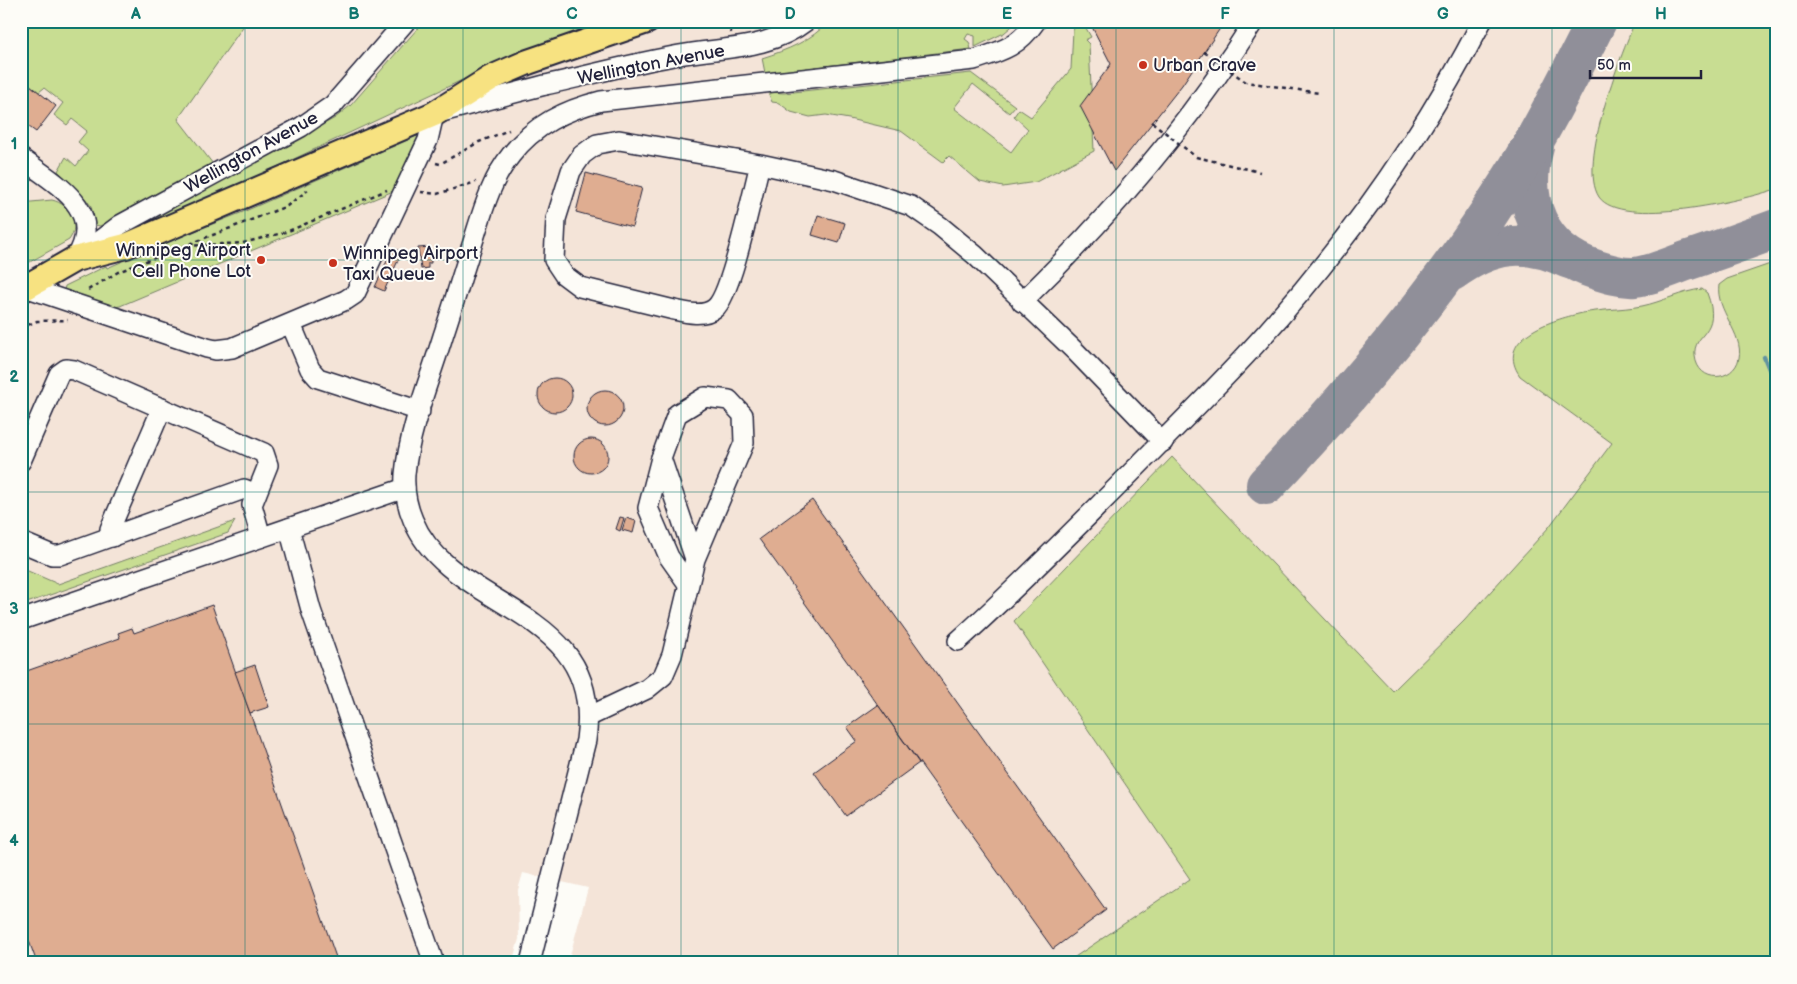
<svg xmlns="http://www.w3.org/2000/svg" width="1797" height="984" font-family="'Balsamiq Sans',sans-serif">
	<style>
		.built { fill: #f4e4d8 }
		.green { fill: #c8dd92; stroke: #758066 }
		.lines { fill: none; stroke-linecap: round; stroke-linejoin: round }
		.stream { stroke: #6293a1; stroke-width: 4.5 }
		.taxiway { stroke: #908f99; stroke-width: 40 }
		.building { fill: #dfad91; stroke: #22223b }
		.minor-casing { stroke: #22223b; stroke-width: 22 }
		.major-casing { stroke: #22223b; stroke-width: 28 }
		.path { stroke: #22223b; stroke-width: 2.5; stroke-dasharray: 4 4; stroke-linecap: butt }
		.minor { stroke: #fdfcf7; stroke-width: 19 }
		.major { stroke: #f7e281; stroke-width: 24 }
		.minor-bridge-casing { stroke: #22223b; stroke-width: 22; stroke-linecap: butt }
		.path-bridge { stroke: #22223b; stroke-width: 2.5; stroke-dasharray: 4 4; stroke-linecap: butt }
		.minor-bridge { stroke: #fdfcf7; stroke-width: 19 }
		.grid { fill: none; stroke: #0f766e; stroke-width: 1; stroke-opacity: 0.55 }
		.poi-dot { fill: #c8321e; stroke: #fdfcf7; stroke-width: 2 }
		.labels { text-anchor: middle; stroke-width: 4; stroke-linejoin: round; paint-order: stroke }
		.street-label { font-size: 18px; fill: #22223b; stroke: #fdfcf7 }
		.poi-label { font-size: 18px; fill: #22223b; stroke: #fdfcf7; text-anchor: start }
		.neatline { fill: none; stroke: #0f766e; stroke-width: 2 }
		.grid-label { font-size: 16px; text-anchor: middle; font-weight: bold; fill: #0f766e }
	</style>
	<rect width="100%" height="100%" fill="#fdfcf7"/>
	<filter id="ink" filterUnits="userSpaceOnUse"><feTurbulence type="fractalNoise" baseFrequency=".02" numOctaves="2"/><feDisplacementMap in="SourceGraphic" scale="10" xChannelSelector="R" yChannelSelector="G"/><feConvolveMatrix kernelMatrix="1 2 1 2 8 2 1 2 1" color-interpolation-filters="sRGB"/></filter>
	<g filter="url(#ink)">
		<polygon class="built" points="21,21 1776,21 1776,963 568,963 588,888 523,873 518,890 519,939 512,963 21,963"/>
		<g class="green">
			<polygon points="21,21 247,21 178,119 213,164 100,226 95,225 91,206 85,198 58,171 66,157 76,166 88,151 78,142 87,131 72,119 67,125 54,115 63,103 44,88 39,92 25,81 21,86"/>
			<polygon points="424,21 627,21 475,74 119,241 117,236 335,118 351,105"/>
			<path d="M829 21H1018L1004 33 975 47V36L968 34 965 39 969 42 971 49 765 73 762 58C787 50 811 41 829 21Z"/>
			<polygon points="1082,21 1091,37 1085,40 1089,44 1094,151 1036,182 1003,187 980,182 949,156 943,162 901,131 849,119 826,115 810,117 791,112 779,103 772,102 768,92 784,93 971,73 1015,106 1009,113 973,84 954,108 1011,152 1028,129 1014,116 1019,109 1031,117 1071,69 1073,30"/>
			<path d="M1635 21H1776V189C1744 200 1621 229 1599 197 1577 163 1621 57 1635 21Z"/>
			<polygon points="417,136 419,142 394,190 391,192 120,306 115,307 64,291 65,286 106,266 107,268 121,262 121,260 243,212"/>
			<path d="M52 200C70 204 81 224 69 240L21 267V203Z"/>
			<path d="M1776 262V963H1066L1190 879 1014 621 1172 457 1393 691 1464 621 1549 527 1612 443 1520 376C1495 340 1546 322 1574 315 1596 309 1620 310 1642 306 1662 302 1682 291 1702 289L1707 293C1723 335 1692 332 1695 356 1698 384 1734 382 1739 358 1744 334 1715 310 1719 285L1727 279Z"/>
			<polygon points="235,521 228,533 21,605 21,568 58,584"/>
		</g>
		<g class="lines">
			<polyline class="stream" points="1764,357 1776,386"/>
			<g class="taxiway">
				<path d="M1534 147C1519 201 1539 251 1594 269 1606 273 1621 278 1635 277 1652 275 1670 267 1686 261 1716 251 1746 240 1776 229"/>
				<path d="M1452 271C1492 242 1525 238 1569 259"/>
				<path d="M1266 485C1355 391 1438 294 1508 184 1541 133 1569 76 1597 21"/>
			</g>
		</g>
		<g class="building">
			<polygon points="1089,21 1225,21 1182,85 1114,171 1080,106 1111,64"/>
			<polygon points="25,81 56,106 36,132 21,121 21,86"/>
			<polygon points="586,173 642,188 632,227 576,212"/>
			<polygon points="818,215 845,223 839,243 812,235"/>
			<polygon points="430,247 431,263 428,263 428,268 421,269 418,248"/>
			<polygon points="393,248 402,252 384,291 375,287"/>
			<circle cx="555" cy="395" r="17"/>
			<circle cx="605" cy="408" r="18"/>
			<circle cx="591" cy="456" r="17"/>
			<polygon points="812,500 1106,910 1053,949 759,539"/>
			<polygon points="620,517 624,518 620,531 616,529"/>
			<polygon points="626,518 636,521 633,533 622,530"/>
			<polygon points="212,605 338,963 37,963 21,919 21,673 120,638 118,633 132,628 134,633"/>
			<polygon points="255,665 269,707 250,713 235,672"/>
			<polygon points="878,705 919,763 846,816 814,772 857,741 847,727"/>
		</g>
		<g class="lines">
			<defs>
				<g id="minor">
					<path d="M21 158C55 184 106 209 76 258"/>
					<path d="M760 164C753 190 732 294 715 308 704 317 687 313 674 310L580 287 564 275 554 260 556 219 571 171 582 155 597 144 619 140 760 164 834 180 911 206 940 226 975 255 1076 352 1163 442"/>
					<polyline points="80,255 120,225 301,127 333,105 406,21"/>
					<polyline points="25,287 207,348 216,350 232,348 346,300 355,294 428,140 434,114 545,85"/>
					<path d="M1022 302C1109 217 1189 125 1254 21"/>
					<polyline points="291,324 310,369 318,378 420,411"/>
					<polyline points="661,458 648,508 669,557 688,584"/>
					<polyline points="21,461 59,374 66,369 74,370 264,453 268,465 252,505 261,537"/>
					<polyline points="289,528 311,610 434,963"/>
					<polyline points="112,537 110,529 162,408"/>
					<polyline points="21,542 52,555 60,555 244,489 256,494"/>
					<polyline points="21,620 405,488"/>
					<path d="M958 641C1014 591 1067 537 1120 484 1162 441 1205 399 1246 355 1338 255 1420 142 1482 21"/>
					<polyline points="590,716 647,689 663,676 672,655 695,559 744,443 743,415 729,400 705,397 677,414 661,458 695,559"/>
					<path d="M530 963 586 740C605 605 450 612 413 520 407 506 404 490 405 474 409 429 430 379 443 336 453 306 462 275 472 245 482 214 490 181 511 155 534 125 565 110 601 101L974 60C1002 51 1018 47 1036 21"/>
				</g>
				<polyline id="major" points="21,290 75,259 126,246 434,114 491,78 528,62 647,21"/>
			</defs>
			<use href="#minor" class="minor-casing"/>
			<use href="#major" class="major-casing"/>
			<g class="path">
				<polyline points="753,21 755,28"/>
				<polyline points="731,33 730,27 732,21"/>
				<polyline points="1196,157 1260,172"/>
				<polyline points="436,163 440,164 479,142 509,130"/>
				<polyline points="421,192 437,194 476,182"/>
				<polyline points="187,246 243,243 286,232 387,190"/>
				<polyline points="88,290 118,272 287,206 308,190"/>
				<polyline points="21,328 37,321 68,320"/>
			</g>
			<use href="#minor" class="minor"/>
			<use href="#major" class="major"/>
			<defs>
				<path id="minor-bridge" d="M545 85C590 75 634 63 679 55 723 47 769 50 806 21"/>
			</defs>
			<use href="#minor-bridge" class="minor-bridge-casing"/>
			<g class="path-bridge">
				<polyline points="1204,52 1246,82 1319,93"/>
				<polyline points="1152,122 1196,157"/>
			</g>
			<use href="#minor-bridge" class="minor-bridge"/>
		</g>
	</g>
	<path class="grid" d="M245 21V963M463 21V963M681 21V963M898 21V963M1116 21V963M1334 21V963M1552 21V963M21 260H1776M21 492H1776M21 724H1776"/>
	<g class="poi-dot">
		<circle cx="1143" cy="65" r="5"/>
		<circle cx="261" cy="260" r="5"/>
		<circle cx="333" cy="263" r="5"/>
	</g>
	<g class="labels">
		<g class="street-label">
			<text transform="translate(651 64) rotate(-11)" y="6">Wellington Avenue</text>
			<text transform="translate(251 152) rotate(-29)" y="6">Wellington Avenue</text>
		</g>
		<g class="poi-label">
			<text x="1153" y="71">Urban Crave</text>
			<text x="251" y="256" text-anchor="end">Winnipeg Airport<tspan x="251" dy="21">Cell Phone Lot</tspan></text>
			<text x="343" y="259">Winnipeg Airport<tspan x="343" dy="21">Taxi Queue</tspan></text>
		</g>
	</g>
	<rect width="1797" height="984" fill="none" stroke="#fdfcf7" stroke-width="55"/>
	<path d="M1590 70v8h111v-8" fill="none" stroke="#22223b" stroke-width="2.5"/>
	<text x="1597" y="70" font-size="15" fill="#22223b" stroke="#fdfcf7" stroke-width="4" paint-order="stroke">50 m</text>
	<rect x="28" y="28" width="1742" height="928" class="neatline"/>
	<g class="grid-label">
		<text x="136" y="19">A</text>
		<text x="354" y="19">B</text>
		<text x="572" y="19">C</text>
		<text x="790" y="19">D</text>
		<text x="1007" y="19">E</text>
		<text x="1225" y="19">F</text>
		<text x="1443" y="19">G</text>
		<text x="1661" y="19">H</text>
		<text x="14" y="149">1</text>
		<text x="14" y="382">2</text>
		<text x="14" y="614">3</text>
		<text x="14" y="846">4</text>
	</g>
</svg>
